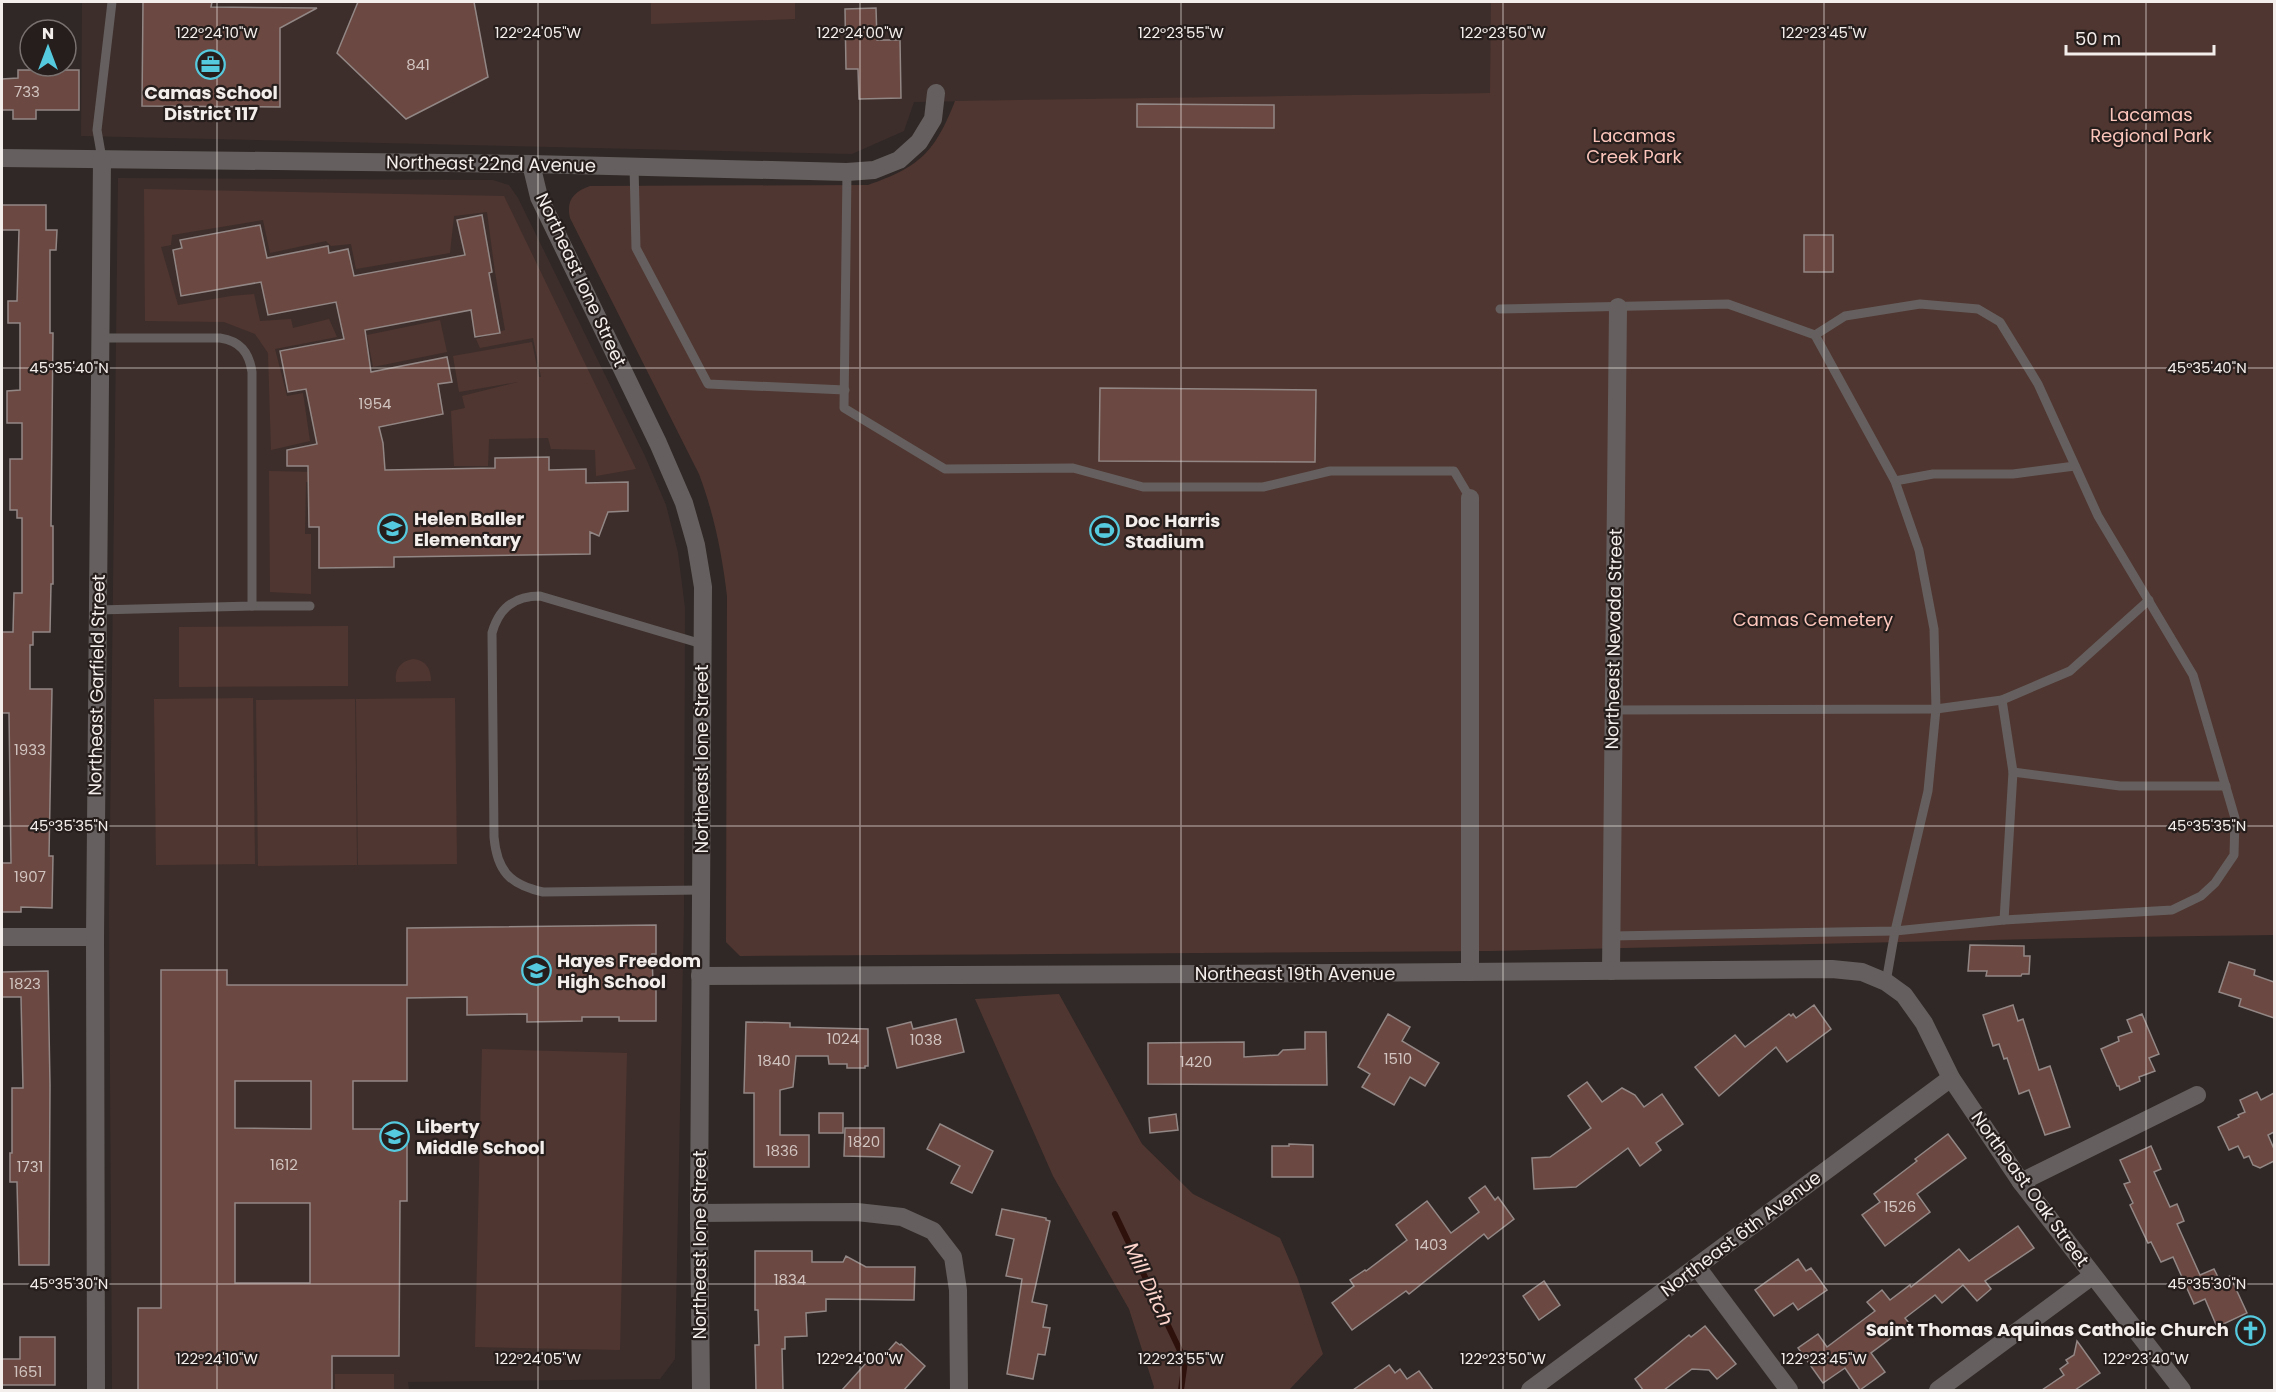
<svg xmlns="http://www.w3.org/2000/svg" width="2276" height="1392" font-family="Poppins,sans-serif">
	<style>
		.built { fill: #3d2e2b }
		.green { fill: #503631 }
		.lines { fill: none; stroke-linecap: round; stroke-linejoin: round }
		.stream { stroke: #2f110c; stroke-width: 6 }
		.building { fill: #6b4841; stroke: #928785; stroke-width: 1.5; fill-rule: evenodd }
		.lane { stroke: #65605f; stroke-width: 9 }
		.street { stroke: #65605f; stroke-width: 18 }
		.ticks { fill: none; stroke: #f3edeb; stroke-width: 1.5; stroke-opacity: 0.45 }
		.labels { text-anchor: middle; stroke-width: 4.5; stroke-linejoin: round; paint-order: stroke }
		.number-label { font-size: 15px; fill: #d1c4c0 }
		.poi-label { font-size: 18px; font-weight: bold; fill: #f3edeb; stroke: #261e1c; text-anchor: start }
		.park-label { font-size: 18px; fill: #fdc6bc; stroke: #261e1c }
		.street-label { font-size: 18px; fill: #f3edeb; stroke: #261e1c }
		.water-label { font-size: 20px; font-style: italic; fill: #fdd4cc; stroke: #261e1c }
		.ticks-label { font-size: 15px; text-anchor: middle; fill: #f3edeb; stroke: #261e1c; stroke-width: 4.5; stroke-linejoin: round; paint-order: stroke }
	</style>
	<rect width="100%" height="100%" fill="#302826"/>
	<g class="built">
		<polygon points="82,2 1491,2 1491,93 914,102 904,131 852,154 81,136"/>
		<polygon points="118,178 493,180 509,185 518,198 645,456 666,505 678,553 685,608 684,914 675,1359 660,1379 408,1382 409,1390 112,1390 109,914"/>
	</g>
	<g class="green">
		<polygon points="651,2 795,2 795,19 651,24"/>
		<path d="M1491 2H2274V935L2125 937 1490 951 740 956 726 942 727 596C722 553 714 514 699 474L570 218C566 201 573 192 590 186L868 185C920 167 935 152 955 101L1490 93Z"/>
		<polygon points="144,189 504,196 636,469 596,476 595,450 551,449 548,438 489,439 488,466 454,466 451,411 465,408 462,396 518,382 459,392 453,356 532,342 539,377 541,377 533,338 480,348 476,339 505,330 495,272 487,212 454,216 450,253 356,269 351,244 331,246 326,241 270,253 263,220 172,235 171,245 161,247 178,305 231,296 254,294 260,321 291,319 293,328 329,319 337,337 275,349 287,396 303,393 310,441 271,450 268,353 255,334 224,322 145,321"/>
		<polygon points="440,320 447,352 373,367 367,335"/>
		<polygon points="269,471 315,472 328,481 306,482 305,534 311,534 311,594 270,592"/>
		<polygon points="348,626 348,686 179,687 179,627"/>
		<path d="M413 659C426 660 431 669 431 681L396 682C394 669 401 661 413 659Z"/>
		<polygon points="253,698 255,864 156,865 154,699"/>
		<polygon points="455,698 457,864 358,865 356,699"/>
		<polygon points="355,699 357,865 258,866 256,700"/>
		<polygon points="1059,994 1142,1144 1193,1194 1280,1238 1297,1277 1323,1354 1289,1390 1153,1390 1154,1387 1129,1309 1053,1176 975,999"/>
		<polygon points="482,1049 627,1053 620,1350 475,1347"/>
		<rect x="335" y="1374" width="59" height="16"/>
	</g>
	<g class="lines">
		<polyline class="stream" points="1115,1214 1185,1361 1181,1390"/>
	</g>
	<g class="building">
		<polygon points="143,2 212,2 211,7 317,8 280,28 280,107 142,106"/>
		<polygon points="358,2 474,2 488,77 406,119 337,53"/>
		<polygon points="876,8 877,40 900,40 901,98 859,99 858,69 846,69 845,9"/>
		<polygon points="18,70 79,70 79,110 36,110 36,119 13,119 13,110 2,110 2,79 18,78"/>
		<polygon points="1137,104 1274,105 1274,128 1137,127"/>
		<polygon points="2,205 46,205 46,230 57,230 56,250 50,250 50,333 53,333 51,526 53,526 53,584 51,584 50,632 33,632 33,645 30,645 30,689 52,689 49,856 53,856 52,908 21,907 21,912 2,912 2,863 11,863 9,713 2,713 2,632 13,632 14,593 22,593 22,518 17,518 17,510 10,510 10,459 22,459 22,423 7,423 7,391 20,390 20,323 8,323 8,301 17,301 19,230 2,230"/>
		<polygon points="482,215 492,272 489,273 500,333 475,337 471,310 365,330 371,372 447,357 452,382 438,384 443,414 379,427 383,443 385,470 495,468 495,458 549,457 549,470 586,469 586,483 628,482 628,511 608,512 599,536 590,532 590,554 394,557 394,567 319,568 319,527 309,527 308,466 287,466 287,450 317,444 306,389 288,392 280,351 344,339 336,302 268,315 261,282 181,296 173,250 182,248 180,240 260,225 267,258 328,246 329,253 348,249 354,276 465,255 457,220"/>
		<rect x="1804" y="235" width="29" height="37"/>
		<polygon points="1100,388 1316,390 1315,462 1099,461"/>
		<path d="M656 925V954H652L653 984H656V1021H619V1017H582V1021L527 1022V1014L467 1015V997L407 998V1081H353V1129H407V1201H400L399 1356H332V1390H138V1308H161V970H227V985H407V928ZM235 1081H311V1129L235 1128ZM235 1203H310V1283H235Z"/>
		<polygon points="1970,945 2024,946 2024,956 2030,956 2029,974 2022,974 2021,976 1986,976 1987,971 1968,971"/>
		<polygon points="2229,962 2255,970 2254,975 2274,982 2274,1018 2239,1006 2241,999 2219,992"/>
		<polygon points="48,971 50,1085 49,1265 19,1265 17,1182 10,1182 10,1153 12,1153 12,1088 23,1088 21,997 2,997 2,972"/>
		<polygon points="1814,1005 1831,1029 1787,1062 1776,1047 1719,1096 1695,1067 1735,1035 1745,1047 1789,1014 1791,1016 1793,1014 1796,1018"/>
		<polygon points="2013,1005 2018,1021 2023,1019 2039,1070 2050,1066 2070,1127 2045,1135 2029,1090 2019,1094 2007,1058 2004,1059 1999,1044 1993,1046 1983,1015"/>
		<polygon points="1388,1014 1410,1027 1402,1041 1439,1063 1425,1086 1410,1077 1394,1105 1362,1087 1370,1074 1358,1067"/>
		<polygon points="2142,1014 2159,1054 2149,1058 2155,1071 2139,1077 2140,1081 2120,1090 2119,1086 2117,1086 2101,1049 2119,1041 2118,1037 2132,1032 2127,1020"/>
		<polygon points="956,1019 964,1052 897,1068 887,1028 911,1022 913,1029"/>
		<polygon points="746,1022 790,1023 790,1027 868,1029 868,1066 865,1066 865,1068 847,1068 847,1064 829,1064 828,1056 796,1056 793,1087 780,1090 780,1135 809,1135 809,1167 754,1167 754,1093 744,1093"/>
		<polygon points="1305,1032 1326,1032 1327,1085 1148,1084 1148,1043 1244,1042 1244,1057 1278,1055 1283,1050 1305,1049"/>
		<polygon points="1587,1082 1602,1102 1622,1088 1635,1095 1644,1107 1662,1094 1683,1124 1656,1143 1661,1150 1640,1166 1628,1148 1576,1187 1534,1189 1532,1158 1550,1157 1591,1128 1568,1096"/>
		<polygon points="2257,1092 2261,1100 2274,1093 2274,1132 2268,1135 2274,1149 2274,1161 2260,1168 2253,1165 2249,1156 2244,1158 2238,1146 2229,1150 2218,1127 2239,1117 2238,1115 2245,1112 2240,1100"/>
		<rect x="819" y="1113" width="24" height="20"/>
		<polygon points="1176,1114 1178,1130 1150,1133 1149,1118"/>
		<polygon points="940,1124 993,1151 972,1193 951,1183 960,1166 927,1149"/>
		<polygon points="845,1128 884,1128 884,1157 844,1156"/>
		<polygon points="1948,1134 1966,1158 1917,1194 1930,1212 1885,1246 1862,1215 1880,1202 1874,1194 1917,1161 1915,1159"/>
		<polygon points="1289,1144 1313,1145 1313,1177 1272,1177 1272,1146 1289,1146"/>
		<polygon points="2151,1146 2161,1169 2154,1172 2170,1207 2177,1204 2184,1221 2177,1224 2200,1275 2214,1269 2220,1281 2230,1276 2247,1313 2217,1327 2205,1299 2194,1304 2173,1257 2161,1262 2151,1242 2148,1243 2130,1205 2133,1203 2124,1184 2130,1182 2120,1160"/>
		<polygon points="1485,1186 1495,1200 1498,1197 1514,1219 1488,1239 1484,1234 1409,1294 1406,1291 1352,1330 1332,1303 1354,1286 1350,1280 1365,1270 1366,1271 1407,1240 1396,1225 1427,1201 1451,1233 1479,1212 1469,1198"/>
		<polygon points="1002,1209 1046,1218 1046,1220 1050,1221 1032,1302 1047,1305 1043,1327 1050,1328 1045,1355 1038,1354 1033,1379 1007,1374 1022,1279 1006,1276 1014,1239 996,1235"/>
		<polygon points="2018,1226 2034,1248 1985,1281 1991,1289 1977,1301 1963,1285 1942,1303 1935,1295 1905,1318 1910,1324 1871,1353 1885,1372 1860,1390 1845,1368 1823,1383 1798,1348 1818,1334 1827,1347 1875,1311 1867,1302 1882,1290 1890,1300 1910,1285 1911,1287 1959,1249 1969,1261"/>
		<polygon points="755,1251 812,1251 812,1262 843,1262 846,1256 866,1267 915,1267 914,1300 826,1299 826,1311 806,1313 807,1336 785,1337 785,1349 782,1349 783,1390 756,1390 755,1345 759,1345 758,1310 755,1310"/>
		<polygon points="1798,1259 1806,1271 1811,1268 1827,1290 1798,1310 1793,1303 1774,1316 1755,1290"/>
		<polygon points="1544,1281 1560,1305 1539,1320 1523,1296"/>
		<polygon points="1705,1326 1736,1364 1717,1379 1709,1370 1692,1369 1664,1390 1643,1390 1635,1379 1689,1335 1691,1337"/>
		<polygon points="20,1337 55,1337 55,1385 2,1385 2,1359 20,1359"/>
		<polygon points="2077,1341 2100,1373 2075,1390 2042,1390 2064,1375 2060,1369 2068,1363 2066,1360 2074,1355"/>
		<polygon points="896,1342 900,1345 901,1344 925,1366 904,1390 842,1390 875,1353 881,1359"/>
		<polygon points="1389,1365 1395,1373 1400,1369 1407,1379 1419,1371 1433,1390 1353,1390"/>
	</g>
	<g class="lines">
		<g class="lane">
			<polyline points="102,159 97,130 112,2"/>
			<polyline points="634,166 636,248 708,384 845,390"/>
			<polyline points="847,172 844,408 945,469 1073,468 1143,487 1263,487 1330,471 1454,471 1470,498"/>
			<polyline points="1500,309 1728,304 1815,335 1895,481 1919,550 1934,629 1936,709 1928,791 1895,931 1886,982"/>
			<polyline points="1895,481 1933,474 2013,474 2075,466"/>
			<polyline points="252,606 310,606"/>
			<path d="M98 610 252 606V372C249 352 240 341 220 338H100"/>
			<polyline points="2002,700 2013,772 2004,920"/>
			<polyline points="1613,710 1936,709 2002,700 2070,671 2149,600"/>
			<polyline points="2013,772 2120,786 2226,786"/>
			<path d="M701 890 543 892C510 885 497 871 494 837L492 633C499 608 514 596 540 596L702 644"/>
			<polyline points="1611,936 1895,931 2004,920 2172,910 2201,896 2215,883 2234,855 2235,818 2193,675 2098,516 2038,384 2000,322 1978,309 1920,304 1845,316 1815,335"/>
		</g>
		<g class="street">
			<polyline points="2,158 531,164 847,172 874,170 899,160 919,142 933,119 936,93"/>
			<polyline points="531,164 539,197 658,443 684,503 696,545 703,587 699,1213 701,1390"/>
			<polyline points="2,937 95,937"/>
			<polyline points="1611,971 1618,307"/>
			<polyline points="1470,972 1470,498"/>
			<polyline points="700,976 1210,974 1832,969 1862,972 1886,982 1904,995 1924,1023 1951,1078 2021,1182 2182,1390"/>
			<polyline points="2021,1182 2197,1095"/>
			<polyline points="699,1213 857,1212 902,1217 933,1231 953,1257 958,1290 959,1390"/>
			<polyline points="1697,1267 1789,1390"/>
			<polyline points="96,1390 95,937 102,159"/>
			<polyline points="1530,1390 1951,1078"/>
			<polyline points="1938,1390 2092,1276"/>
		</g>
	</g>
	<path class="ticks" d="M217 2V1390M538 2V1390M860 2V1390M1181 2V1390M1503 2V1390M1824 2V1390M2146 2V1390M2 368H2274M2 826H2274M2 1284H2274"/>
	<defs>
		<symbol id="office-ring" viewBox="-11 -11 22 22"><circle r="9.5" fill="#261e1c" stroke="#55cadf" stroke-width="1.5"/><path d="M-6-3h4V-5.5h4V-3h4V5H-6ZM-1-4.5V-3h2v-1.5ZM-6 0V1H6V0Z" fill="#55cadf"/></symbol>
		<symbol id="school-ring" viewBox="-11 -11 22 22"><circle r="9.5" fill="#261e1c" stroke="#55cadf" stroke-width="1.5"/><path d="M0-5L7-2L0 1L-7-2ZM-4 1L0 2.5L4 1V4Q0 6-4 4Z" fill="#55cadf"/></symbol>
		<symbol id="stadium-ring" viewBox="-11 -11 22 22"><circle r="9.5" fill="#261e1c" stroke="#55cadf" stroke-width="1.5"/><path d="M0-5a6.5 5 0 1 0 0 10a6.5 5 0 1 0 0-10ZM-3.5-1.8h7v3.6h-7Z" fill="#55cadf"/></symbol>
		<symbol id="church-ring" viewBox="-11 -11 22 22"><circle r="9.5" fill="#261e1c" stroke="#55cadf" stroke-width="1.5"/><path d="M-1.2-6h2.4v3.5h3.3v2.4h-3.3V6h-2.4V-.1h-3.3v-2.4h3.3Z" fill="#55cadf"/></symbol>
	</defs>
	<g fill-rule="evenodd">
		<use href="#office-ring" x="194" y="48" width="33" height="33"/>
		<use href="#school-ring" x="376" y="512" width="33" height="33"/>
		<use href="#stadium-ring" x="1088" y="514" width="33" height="33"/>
		<use href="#school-ring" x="520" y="954" width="33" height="33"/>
		<use href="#school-ring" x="378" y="1120" width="33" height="33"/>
		<use href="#church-ring" x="2234" y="1314" width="33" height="33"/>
	</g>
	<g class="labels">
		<g class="number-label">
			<text x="418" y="70">841</text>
			<text x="27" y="97">733</text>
			<text x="375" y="409">1954</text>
			<text x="30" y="755">1933</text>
			<text x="30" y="882">1907</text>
			<text x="25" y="989">1823</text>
			<text x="843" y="1044">1024</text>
			<text x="926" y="1045">1038</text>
			<text x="1398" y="1064">1510</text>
			<text x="774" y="1066">1840</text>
			<text x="1196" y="1067">1420</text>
			<text x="864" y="1147">1820</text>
			<text x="782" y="1156">1836</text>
			<text x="284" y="1170">1612</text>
			<text x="30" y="1172">1731</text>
			<text x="1900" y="1212">1526</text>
			<text x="1431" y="1250">1403</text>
			<text x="790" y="1285">1834</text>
			<text x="28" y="1377">1651</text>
		</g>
		<g class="poi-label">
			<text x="211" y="99" text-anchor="middle">Camas School<tspan x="211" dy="21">District 117</tspan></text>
			<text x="414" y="525">Helen Baller<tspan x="414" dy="21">Elementary</tspan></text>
			<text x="1125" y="527">Doc Harris<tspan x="1125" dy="21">Stadium</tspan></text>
			<text x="557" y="967">Hayes Freedom<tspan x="557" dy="21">High School</tspan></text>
			<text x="416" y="1133">Liberty<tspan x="416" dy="21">Middle School</tspan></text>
			<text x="2229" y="1336" text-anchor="end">Saint Thomas Aquinas Catholic Church</text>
		</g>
		<g class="park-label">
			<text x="2151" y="121">Lacamas<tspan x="2151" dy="21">Regional Park</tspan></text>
			<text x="1634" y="142">Lacamas<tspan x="1634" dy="21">Creek Park</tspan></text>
			<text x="1813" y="626">Camas Cemetery</text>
		</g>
		<g class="street-label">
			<text transform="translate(491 164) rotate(1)" y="6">Northeast 22nd Avenue</text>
			<text transform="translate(581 280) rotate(65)" y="6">Northeast Ione Street</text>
			<text transform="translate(1614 639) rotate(-89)" y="6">Northeast Nevada Street</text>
			<text transform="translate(97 685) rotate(-89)" y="6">Northeast Garfield Street</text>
			<text transform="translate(702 759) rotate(-90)" y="6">Northeast Ione Street</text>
			<text x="1295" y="980">Northeast 19th Avenue</text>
			<text transform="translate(2030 1189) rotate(54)" y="6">Northeast Oak Street</text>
			<text transform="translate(1741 1234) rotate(-37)" y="6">Northeast 6th Avenue</text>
			<text transform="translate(700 1245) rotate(-90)" y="6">Northeast Ione Street</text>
		</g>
		<g class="water-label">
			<text transform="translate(1149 1284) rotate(65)" y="7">Mill Ditch</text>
		</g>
	</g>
	<g class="ticks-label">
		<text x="217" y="38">122°24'10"W</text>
		<text x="538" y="38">122°24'05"W</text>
		<text x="860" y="38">122°24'00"W</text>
		<text x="1181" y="38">122°23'55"W</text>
		<text x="1503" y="38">122°23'50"W</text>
		<text x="1824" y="38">122°23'45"W</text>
		<text x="69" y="373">45°35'40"N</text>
		<text x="2207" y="373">45°35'40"N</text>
		<text x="69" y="831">45°35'35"N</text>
		<text x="2207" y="831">45°35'35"N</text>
		<text x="69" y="1289">45°35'30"N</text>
		<text x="2207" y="1289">45°35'30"N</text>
		<text x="217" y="1364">122°24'10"W</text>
		<text x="538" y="1364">122°24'05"W</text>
		<text x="860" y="1364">122°24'00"W</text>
		<text x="1181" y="1364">122°23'55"W</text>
		<text x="1503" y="1364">122°23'50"W</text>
		<text x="1824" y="1364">122°23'45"W</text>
		<text x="2146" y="1364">122°23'40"W</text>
	</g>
	<rect width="2276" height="1392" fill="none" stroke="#f3edeb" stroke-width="6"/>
	<g transform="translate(48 48)"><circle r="28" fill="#261e1c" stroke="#78716f" stroke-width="1.5"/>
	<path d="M0-4.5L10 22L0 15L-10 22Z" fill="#55cadf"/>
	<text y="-9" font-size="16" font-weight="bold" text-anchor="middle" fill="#f3edeb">N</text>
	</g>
	<path d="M2066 45v9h148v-9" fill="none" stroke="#f3edeb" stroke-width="3"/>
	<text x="2075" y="45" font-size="18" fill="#f3edeb" stroke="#261e1c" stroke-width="4.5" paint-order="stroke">50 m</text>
</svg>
